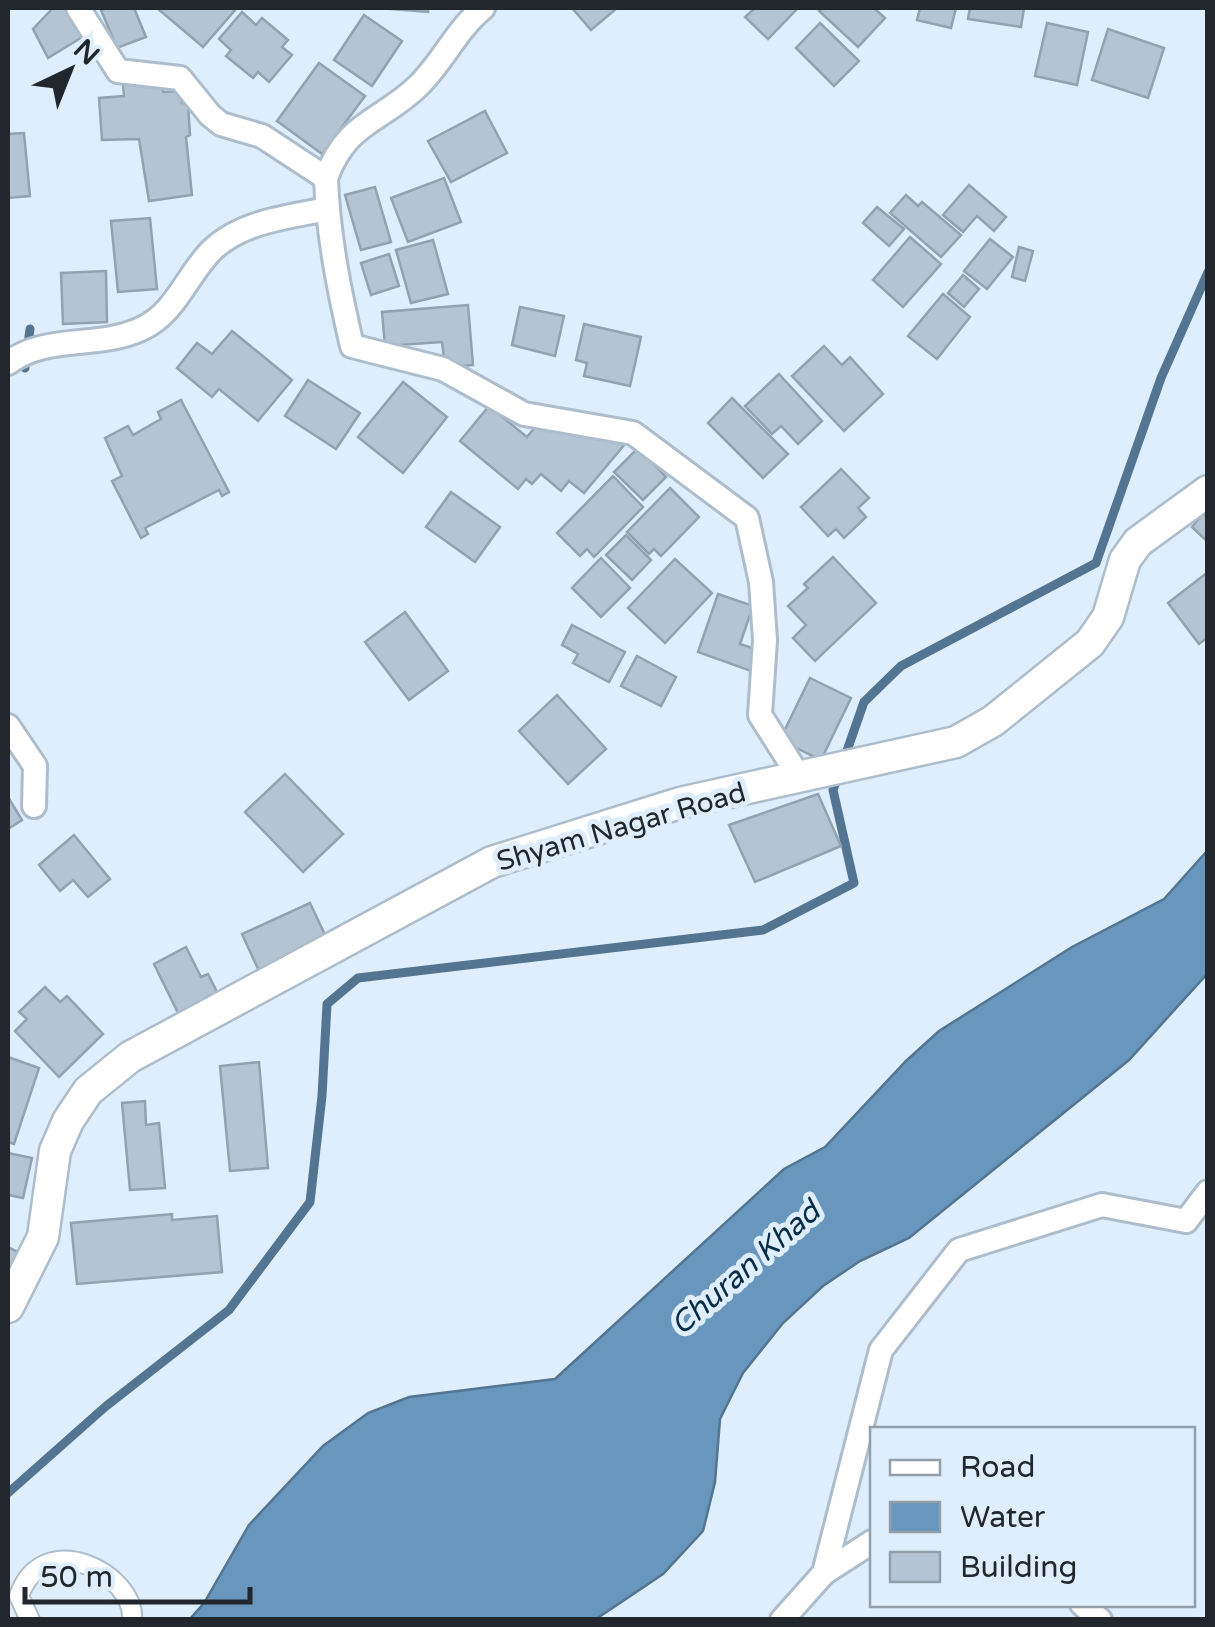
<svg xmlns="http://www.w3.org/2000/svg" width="1215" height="1627" font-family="'Varela Round',sans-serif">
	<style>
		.water { fill: #6996bc; stroke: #537591; stroke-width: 2.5 }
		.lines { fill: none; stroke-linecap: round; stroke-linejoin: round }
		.stream { stroke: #537591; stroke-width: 9 }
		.building { fill: #b4c4d2; stroke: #92a2af; stroke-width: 2.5 }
		.pedestrian-casing { stroke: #aebdcb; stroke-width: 22 }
		.minor-casing { stroke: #aebdcb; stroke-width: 28 }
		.tertiary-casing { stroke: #aebdcb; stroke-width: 35 }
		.pedestrian { stroke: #fff; stroke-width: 18 }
		.minor { stroke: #fff; stroke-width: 22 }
		.tertiary { stroke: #fff; stroke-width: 30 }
		.labels { text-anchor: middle; stroke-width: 10; stroke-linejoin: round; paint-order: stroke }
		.street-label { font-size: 28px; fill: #21272c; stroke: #deeefd }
		.water-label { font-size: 30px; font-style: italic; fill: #072c46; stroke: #deeefd }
	</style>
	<rect width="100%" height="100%" fill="#deeefd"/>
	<polygon class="water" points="1207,851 1207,974 1129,1060 909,1238 860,1261 823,1286 783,1323 743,1373 720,1419 715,1482 703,1531 663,1574 596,1619 190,1619 204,1603 249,1525 323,1446 368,1413 409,1397 555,1379 784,1169 825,1147 906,1061 939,1031 1072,947 1164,899"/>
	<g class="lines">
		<g class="stream">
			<polyline points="25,368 30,329"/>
			<polyline points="843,762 864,702 901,666 1096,563 1161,378 1208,272"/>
			<polyline points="8,1493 105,1407 229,1310 310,1202 322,1096 327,1004 358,978 763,930 854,883 833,790 838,776"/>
		</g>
	</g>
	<g class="building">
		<polygon points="53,8 71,8 89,33 48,58 33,29"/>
		<polygon points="108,8 134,8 146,37 117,48 101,10"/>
		<polygon points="157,8 235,8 236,9 203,47"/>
		<polygon points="379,8 428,8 428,12"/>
		<polygon points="572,8 617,8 591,30"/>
		<polygon points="755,8 798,8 768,39 745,17"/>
		<polygon points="822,8 874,8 885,18 858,47 819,11"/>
		<polygon points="920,8 956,8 951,28 917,20"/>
		<polygon points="970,8 1024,8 1021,27 968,19"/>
		<polygon points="242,12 256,25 262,18 288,40 282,47 292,55 269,82 258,72 253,78 226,56 231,50 219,39"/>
		<polygon points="364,15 402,41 372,86 334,60"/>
		<polygon points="820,23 859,61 834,86 796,48"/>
		<polygon points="1047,23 1088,32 1077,85 1035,76"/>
		<polygon points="1108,29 1164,48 1148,98 1092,80"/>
		<polygon points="319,63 365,96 322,154 277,121"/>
		<polygon points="162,81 163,92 182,91 182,103 188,103 190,135 186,137 192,195 149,201 139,139 102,140 99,98 124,96 123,84"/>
		<polygon points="485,111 507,153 451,182 428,141"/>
		<polygon points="24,133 30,196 8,198 8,134"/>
		<polygon points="444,178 461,222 408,242 391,198"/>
		<polygon points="969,185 1006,217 994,231 977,216 963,232 943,215"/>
		<polygon points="375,187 391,242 361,250 345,195"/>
		<polygon points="906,195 918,206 922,202 961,235 941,257 890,213"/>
		<polygon points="877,207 904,229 889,246 863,223"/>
		<polygon points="150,218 157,289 118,292 111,221"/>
		<polygon points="910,237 941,264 903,307 873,280"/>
		<polygon points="990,239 1013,257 987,289 964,271"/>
		<polygon points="433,240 448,294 411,303 396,250"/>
		<polygon points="1019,247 1033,251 1025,281 1012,277"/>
		<polygon points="389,254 399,286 371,295 361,263"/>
		<polygon points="106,271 107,322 63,324 61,273"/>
		<polygon points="963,275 979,289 964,307 948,293"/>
		<polygon points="943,294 970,317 937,359 908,336"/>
		<polygon points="468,305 473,365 445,367 442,342 385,346 382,312"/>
		<polygon points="520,307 564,316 555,356 512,345"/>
		<polygon points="584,324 641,337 630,386 584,376 587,363 576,360"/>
		<polygon points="232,331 292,380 258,421 219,389 212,397 177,368 197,343 212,354"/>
		<polygon points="824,346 842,365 850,357 883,394 844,431 792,376"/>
		<polygon points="779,374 822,421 798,444 781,426 772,434 745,406"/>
		<polygon points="308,380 360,413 336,449 285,416"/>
		<polygon points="403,382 447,417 403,473 358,437"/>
		<polygon points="732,398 788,454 763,478 708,423"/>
		<polygon points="181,400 229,492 222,496 219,490 145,528 148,534 141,538 112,481 122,476 105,438 128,426 133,435 161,419 158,412"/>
		<polygon points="489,406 527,437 535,427 625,444 584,493 569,481 561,491 541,474 532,484 526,479 518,489 460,441"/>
		<polygon points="638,448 666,477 643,500 614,472"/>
		<polygon points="841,469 869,498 858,508 866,517 844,538 836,529 828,536 801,507"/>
		<polygon points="613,476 643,507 594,557 587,549 580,556 557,533"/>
		<polygon points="670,488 699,517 661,556 654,549 649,554 627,532"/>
		<polygon points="451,492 500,527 475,562 426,527"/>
		<polygon points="1203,513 1208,519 1208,542 1192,527"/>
		<polygon points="626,535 651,560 632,580 606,555"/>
		<polygon points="833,557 876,603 815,661 793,638 806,625 788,606 808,588 804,584"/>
		<polygon points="601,558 630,588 601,617 572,588"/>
		<polygon points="675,559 712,593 665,643 628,608"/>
		<polygon points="1208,572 1208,637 1199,644 1168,603"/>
		<polygon points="718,594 753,606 740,644 758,650 751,671 698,652"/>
		<polygon points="405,612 448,671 409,700 365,642"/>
		<polygon points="572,625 625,652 609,682 573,663 578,654 562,645"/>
		<polygon points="637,656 676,677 661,706 621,686"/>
		<polygon points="810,678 851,698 821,760 780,740"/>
		<polygon points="557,695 606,749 568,784 519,731"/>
		<polygon points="285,774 343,834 303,872 245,812"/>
		<polygon points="818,794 841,846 755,882 729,825"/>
		<polygon points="8,797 22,820 8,829"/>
		<polygon points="74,835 110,879 88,897 73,880 60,891 39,865"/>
		<polygon points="310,903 327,939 259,971 242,934"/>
		<polygon points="186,947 201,977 208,974 219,996 179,1015 154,964"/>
		<polygon points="45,987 60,1002 67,996 103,1034 59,1077 15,1031 27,1019 19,1012"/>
		<polygon points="8,1057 39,1068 14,1144 8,1142"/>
		<polygon points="259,1062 268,1168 230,1171 220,1066"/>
		<polygon points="145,1101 146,1125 159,1123 165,1188 130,1190 122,1103"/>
		<polygon points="8,1153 32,1158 23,1198 8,1195"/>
		<polygon points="172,1214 172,1220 217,1216 222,1272 77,1284 71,1223"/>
		<polygon points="8,1247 30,1258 8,1305"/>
	</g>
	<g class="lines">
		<defs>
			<path id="pedestrian" d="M30 1620 19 1596C43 1526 136 1574 132 1620"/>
			<g id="minor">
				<path d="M78 8 118 71 180 78 210 115 221 124 262 136 326 178C347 121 381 122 418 86 443 62 456 30 483 8"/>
				<path d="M326 178C328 235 339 290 352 346L443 369 524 414 633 433 747 518 761 582 765 640 760 715 800 778"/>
				<path d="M8 363C46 334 98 349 141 329 176 313 186 276 212 250 242 221 289 217 327 209"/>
				<polyline points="8,726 35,766 34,806"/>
				<polyline points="824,1573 881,1350 959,1250 1102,1205 1186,1221 1208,1192"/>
				<polyline points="1082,1604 1100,1620"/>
				<polyline points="782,1620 824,1573 872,1542"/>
			</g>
			<polyline id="tertiary" points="8,1307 43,1237 55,1151 68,1121 88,1091 130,1057 492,862 680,803 956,742 993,721 1090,643 1108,617 1125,560 1138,542 1208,491"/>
		</defs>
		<use href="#pedestrian" class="pedestrian-casing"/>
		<use href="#minor" class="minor-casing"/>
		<use href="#tertiary" class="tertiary-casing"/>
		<use href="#pedestrian" class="pedestrian"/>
		<use href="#minor" class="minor"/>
		<use href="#tertiary" class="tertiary"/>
	</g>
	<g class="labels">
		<g class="street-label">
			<text transform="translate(621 826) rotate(-16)" y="10">Shyam Nagar Road</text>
		</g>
		<g class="water-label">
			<text transform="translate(745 1268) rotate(-41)" y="10">Churan Khad</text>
		</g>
	</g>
	<rect width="1215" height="1627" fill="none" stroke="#21272c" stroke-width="20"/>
	<rect x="870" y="1427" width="325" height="180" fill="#deeefd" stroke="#929ea9" stroke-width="2.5"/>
	<rect x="890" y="1460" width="50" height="15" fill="#ffffff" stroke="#929ea9" stroke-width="2.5"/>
	<text x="960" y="1477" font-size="30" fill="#21272c">Road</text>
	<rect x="890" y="1502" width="50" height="30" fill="#6996bc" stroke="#929ea9" stroke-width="2.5"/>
	<text x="960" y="1527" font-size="30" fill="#21272c">Water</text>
	<rect x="890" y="1552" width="50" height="30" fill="#b4c4d2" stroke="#929ea9" stroke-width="2.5"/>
	<text x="960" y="1577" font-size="30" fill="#21272c">Building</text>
	<g transform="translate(70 70) rotate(43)" stroke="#deeefd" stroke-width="8" paint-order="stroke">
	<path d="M0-8L18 38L0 25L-18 38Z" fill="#21272c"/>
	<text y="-15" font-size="28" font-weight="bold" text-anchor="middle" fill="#21272c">N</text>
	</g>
	<path d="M25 1587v15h225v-15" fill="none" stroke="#21272c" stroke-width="5"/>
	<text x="40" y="1587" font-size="30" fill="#21272c" stroke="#deeefd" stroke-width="8" paint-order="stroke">50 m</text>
</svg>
